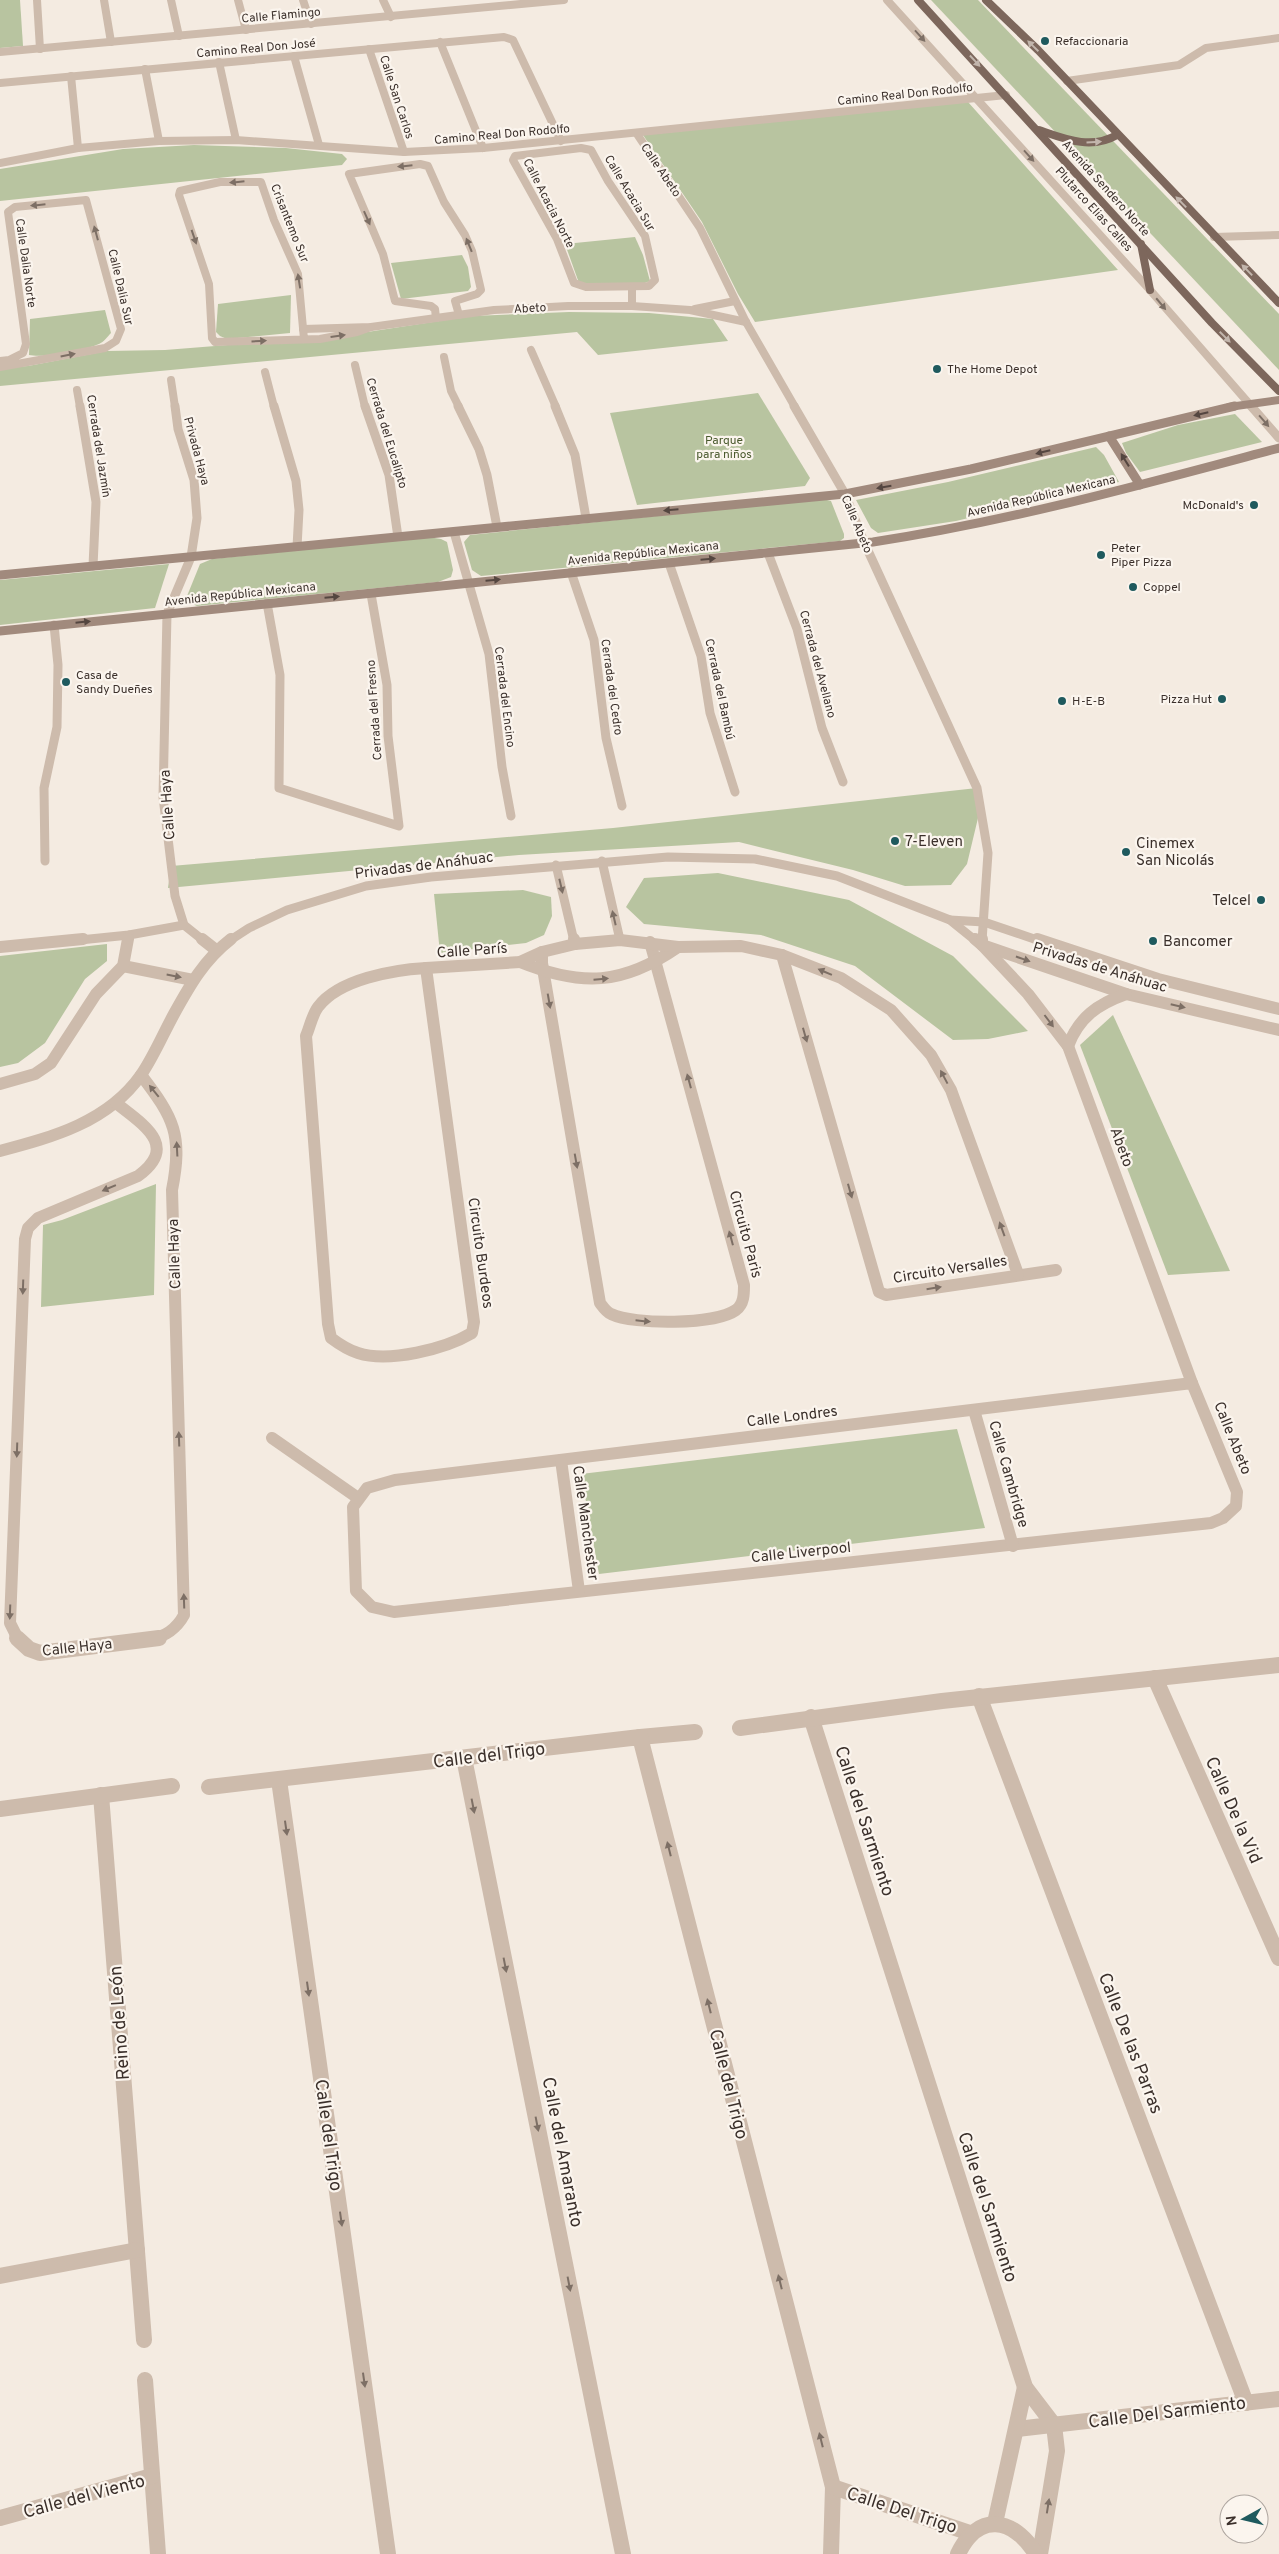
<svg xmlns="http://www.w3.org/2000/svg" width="1279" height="2554" font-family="Overpass,sans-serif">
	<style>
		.green { fill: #b8c4a0 }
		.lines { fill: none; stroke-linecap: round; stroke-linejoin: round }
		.minor-far3 { stroke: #cdbbac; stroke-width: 8 }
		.minor-far2 { stroke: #cdbbac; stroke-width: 9 }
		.minor-far1 { stroke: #cdbbac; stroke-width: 12 }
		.minor { stroke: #cdbbac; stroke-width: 16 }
		.tertiary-far1 { stroke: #cdbbac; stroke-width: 8 }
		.tertiary { stroke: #cdbbac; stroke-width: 9 }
		.secondary-far1 { stroke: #a18a7d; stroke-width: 8 }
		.secondary { stroke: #a18a7d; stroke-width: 9 }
		.primary { stroke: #7d675c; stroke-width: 8 }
		.oneway { fill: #7d6f65 }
		.oneway2 { fill: #c2b5ac }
		.oneway3 { fill: #544640 }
		.poi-dot { fill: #1f5a5e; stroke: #fbf5ee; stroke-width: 2 }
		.labels { text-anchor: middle; stroke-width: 4.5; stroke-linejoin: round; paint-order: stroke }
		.far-street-label { font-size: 12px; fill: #3b302b; stroke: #fbf5ee }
		.far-poi-label { font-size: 12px; fill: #3b302b; stroke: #fbf5ee; text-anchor: start }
		.far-park-label { font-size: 12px; fill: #4a5a2e; stroke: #fbf5ee }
		.street-label { font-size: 15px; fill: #3b302b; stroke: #fbf5ee }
		.poi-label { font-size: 15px; fill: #3b302b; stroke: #fbf5ee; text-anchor: start }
		.near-street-label { font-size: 18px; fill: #3b302b; stroke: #fbf5ee }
	</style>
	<rect width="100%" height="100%" fill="#f4ebe1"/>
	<g class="green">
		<polygon points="0,0 20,0 23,46 0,48"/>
		<polygon points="931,0 978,0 1279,314 1279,370"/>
		<polygon points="968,102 1118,270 755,322 738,294 702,222 643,135"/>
		<polygon points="194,145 286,148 342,154 347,159 342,165 0,201 0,169 123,149"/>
		<polygon points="635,237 643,255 650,281 642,284 579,283 565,244"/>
		<polygon points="462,255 468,267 471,287 468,291 401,299 391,263"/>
		<polygon points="291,295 290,333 227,339 220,336 216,332 218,304"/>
		<path d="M105 310 111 333C107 337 104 342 99 344 83 351 45 358 29 355L30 319Z"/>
		<polygon points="569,312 649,313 713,319 728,341 598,355 577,332 0,386 0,368 28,366 107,351 165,350 341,336 472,316"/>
		<polygon points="758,393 810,478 805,486 637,505 610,413"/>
		<polygon points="1235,414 1262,442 1140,472 1126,453 1122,443 1178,425"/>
		<polygon points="1096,447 1104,455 1119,482 956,521 878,533 871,528 856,500 948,482"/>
		<polygon points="823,499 831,501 844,534 844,538 840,541 481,576 472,570 464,542 470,535"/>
		<polygon points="428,537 441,539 447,542 453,570 451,577 438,582 197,606 185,601 200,564 212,559"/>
		<polygon points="169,564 155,608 0,625 0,580"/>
		<polygon points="977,788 978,818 967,864 951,885 905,886 853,870 739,842 519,855 168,888 171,866 613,828"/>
		<polygon points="718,873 849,900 953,956 1028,1031 988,1039 953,1040 855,966 761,935 644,924 626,907 644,878"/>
		<polygon points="523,890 551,897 552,916 544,935 526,943 440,953 434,894"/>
		<polygon points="107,944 107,961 85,979 45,1043 18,1063 0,1067 0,956"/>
		<polygon points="1113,1015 1230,1271 1168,1275 1080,1045"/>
		<polygon points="156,1184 154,1295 41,1307 43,1225 62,1220"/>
		<polygon points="957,1429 985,1528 599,1574 581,1474"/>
	</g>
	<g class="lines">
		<g class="minor-far3">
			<polyline points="37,0 40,49"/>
			<polyline points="104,0 111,42"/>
			<polyline points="171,0 179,36"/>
			<polyline points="238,0 246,30"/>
			<polyline points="303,0 311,24"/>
			<polyline points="383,0 391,17"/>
			<polyline points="440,42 483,148"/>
			<polyline points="369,49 404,152"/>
			<polyline points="0,52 564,0"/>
			<polyline points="294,56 319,145"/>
			<polyline points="219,62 236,140"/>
			<polyline points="145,69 159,141"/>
			<polyline points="71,76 78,148"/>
			<polyline points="1067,81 1179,65 1206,48 1279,38"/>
			<polyline points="0,83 504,37 513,40 561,141"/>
			<polyline points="637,134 700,228 746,322 795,407"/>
			<polygon points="581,148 591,150 608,181 645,236 655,280 649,286 586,287 574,283 557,239 513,160 515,156"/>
			<polyline points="0,163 78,148 159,141 236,140 404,152 483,148 1006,95"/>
			<polyline points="1214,237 1279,235"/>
			<polyline points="632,288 632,306"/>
			<polyline points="695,309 735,301"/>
			<polyline points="436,318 435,309 431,306 395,301 383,254 349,174 420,164 428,166 444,202 465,235 472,251 481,290 477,294 455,301 459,315"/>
			<polyline points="303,329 371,327 494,310 568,306 632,306 690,310 746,322"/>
			<polyline points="304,339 298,274 274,220 261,182 220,182 180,191 179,195 209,284 212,338 215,342 320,339 357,332 371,327"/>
			<polyline points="531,350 556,407"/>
			<polyline points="444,357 451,391 459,407"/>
			<polyline points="0,361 9,360 23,353 26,344 8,212 15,207 86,200 121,329 116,341 105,348 0,367"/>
			<polyline points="355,365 365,407"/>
			<polyline points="265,372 274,407"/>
			<polyline points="171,380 175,407"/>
			<polyline points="77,390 80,407"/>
		</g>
		<g class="minor-far2">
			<polyline points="80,406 96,502 93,566"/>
			<polyline points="175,406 178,429 194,480 197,518 191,557 167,614 163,797 175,896 184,925 204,941"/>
			<polyline points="274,406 296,481 299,510 297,547"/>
			<polyline points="365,406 389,475 398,537"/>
			<polyline points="458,406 479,449 487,475 497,527"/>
			<polyline points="555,406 575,455 586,518"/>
			<polyline points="794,406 845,494 864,542 977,788 988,853 982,941"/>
			<polyline points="454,532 489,654 502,767 511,816"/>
			<polyline points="768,553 797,629 822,728 843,782"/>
			<polyline points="669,563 701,656 710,713 735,792"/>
			<polyline points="571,572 594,640 606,738 622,806"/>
			<polyline points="267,603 280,675 279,788 399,826 388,736 387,685 371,594"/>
			<polyline points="45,861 44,788 57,727 58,665 54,625"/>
			<polyline points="602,861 620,940"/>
			<polyline points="556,865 574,941"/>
			<polyline points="950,920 984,922 1040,941"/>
			<polyline points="70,941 129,935 184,925"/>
			<polyline points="128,941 129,935"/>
			<polyline points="229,941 249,928 287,910 366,886 431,877 668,857 755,859 837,876 950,920 976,941"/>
			<polyline points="614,941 628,941"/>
		</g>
		<g class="minor-far1">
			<polyline points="202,939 216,950"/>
			<polyline points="574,939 575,944"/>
			<polyline points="975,939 982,945 1126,994 1279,1030"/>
			<polyline points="982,939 982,945 1028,994 1068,1046 1192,1383"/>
			<polyline points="1037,939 1158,979 1279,1009"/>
			<polyline points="0,947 83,939"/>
			<path d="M542 952V963L600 1303C603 1307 606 1312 611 1314 634 1325 715 1325 736 1310 744 1304 744 1294 744 1285L650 942"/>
			<polyline points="782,955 879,1292 886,1295 1056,1270"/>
			<path d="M520 962C582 987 623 985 678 947"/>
			<polyline points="123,966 193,980"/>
			<path d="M426 968 474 1322 472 1333C445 1349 389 1363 358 1353 348 1350 339 1344 331 1338L328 1324 306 1036C310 1027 312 1015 318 1007 339 979 393 970 426 968Z"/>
			<polyline points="426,968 520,962 542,952 575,944 620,940 678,947 741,946 782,955 841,978 891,1010 931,1055 951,1090 1018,1274"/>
			<path d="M1068 1046C1079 1017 1098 1004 1126 994"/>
			<path d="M141 1075C174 1118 183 1135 172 1190L184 1615C177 1628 165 1637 150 1639"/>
			<polyline points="0,1084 35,1074 51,1063 96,994 123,966 128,939"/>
			<path d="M0 1151C53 1137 108 1122 141 1075 154 1056 163 1034 174 1014 190 985 204 960 231 939"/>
			<polygon points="1192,1383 1237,1492 1236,1506 1223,1518 1211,1523 394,1612 372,1607 356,1591 353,1507 367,1488 395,1480"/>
			<polyline points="974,1410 1013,1546"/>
			<polyline points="272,1438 358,1498"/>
			<polyline points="561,1460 579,1591"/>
			<path d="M18 1639 10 1623 25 1239 28 1228 38 1218 138 1176C179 1146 144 1125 116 1103"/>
		</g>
		<g class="minor">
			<polyline points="17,1638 29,1649 40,1653 159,1638"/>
			<polyline points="1155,1678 1279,1958"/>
			<polyline points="979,1696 1246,2403"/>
			<polyline points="811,1717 1025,2387 1054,2425 1057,2451 1040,2554"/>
			<polyline points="740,1728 942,1701 1279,1665"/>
			<polyline points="640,1737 695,1732"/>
			<polyline points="464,1758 623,2554"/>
			<polyline points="279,1780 388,2554"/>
			<polyline points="209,1787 640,1737 833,2487 831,2554"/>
			<polyline points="101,1795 144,2340"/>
			<polyline points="0,1809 172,1786"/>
			<polyline points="0,2276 137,2250"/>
			<polyline points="145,2380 158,2554"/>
			<polyline points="1017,2429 1279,2399"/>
			<polyline points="833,2487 970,2533"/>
			<polyline points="0,2518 152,2476"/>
			<polyline points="995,2523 1025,2387"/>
			<path d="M958 2554C978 2512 1013 2517 1036 2554"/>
		</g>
		<polyline class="tertiary-far1" points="887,0 1150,290 1252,407"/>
		<polyline class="tertiary" points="1251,406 1279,438"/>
		<polyline class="secondary-far1" points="1229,407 1279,400"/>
		<g class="secondary">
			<polyline points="1109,436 1140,485"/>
			<polyline points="0,575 845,494 971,469 1235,406"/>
			<path d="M0 631 873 542C1011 521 1144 484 1279 448"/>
		</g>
		<g class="primary">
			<polyline points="918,0 1212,323 1279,391"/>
			<polyline points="986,0 1038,50 1279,303"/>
			<path d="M1039 130C1065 139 1091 150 1117 135"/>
			<polyline points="1141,244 1150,290"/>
		</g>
	</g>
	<defs><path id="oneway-solid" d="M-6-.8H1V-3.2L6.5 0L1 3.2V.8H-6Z" transform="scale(1.25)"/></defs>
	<g class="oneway">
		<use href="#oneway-solid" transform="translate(920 36) rotate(48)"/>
		<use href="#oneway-solid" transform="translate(1029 156) rotate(48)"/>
		<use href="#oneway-solid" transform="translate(405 166) rotate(174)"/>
		<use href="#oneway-solid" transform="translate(237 182) rotate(174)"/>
		<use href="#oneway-solid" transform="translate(38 205) rotate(174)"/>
		<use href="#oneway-solid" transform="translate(367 218) rotate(66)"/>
		<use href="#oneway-solid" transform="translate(96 233) rotate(-105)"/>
		<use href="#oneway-solid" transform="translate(194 237) rotate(71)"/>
		<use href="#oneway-solid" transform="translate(469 245) rotate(-112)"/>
		<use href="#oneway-solid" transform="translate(299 281) rotate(-99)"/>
		<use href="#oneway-solid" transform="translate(1161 304) rotate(50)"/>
		<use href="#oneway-solid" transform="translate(338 336) rotate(-8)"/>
		<use href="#oneway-solid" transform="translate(259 341) rotate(-3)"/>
		<use href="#oneway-solid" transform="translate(68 355) rotate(-11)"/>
		<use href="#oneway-solid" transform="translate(1264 421) rotate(49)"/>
		<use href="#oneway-solid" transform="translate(561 886) rotate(77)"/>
		<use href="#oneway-solid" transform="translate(614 918) rotate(-103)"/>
		<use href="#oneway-solid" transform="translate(1023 959) rotate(19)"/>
		<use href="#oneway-solid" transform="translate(825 972) rotate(-157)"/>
		<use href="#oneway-solid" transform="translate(174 976) rotate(11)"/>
		<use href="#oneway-solid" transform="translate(601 979) rotate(-5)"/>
		<use href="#oneway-solid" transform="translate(549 1001) rotate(80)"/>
		<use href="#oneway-solid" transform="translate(1178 1006) rotate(13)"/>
		<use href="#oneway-solid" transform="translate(1049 1021) rotate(53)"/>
		<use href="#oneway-solid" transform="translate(805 1035) rotate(74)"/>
		<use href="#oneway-solid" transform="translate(944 1077) rotate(-118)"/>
		<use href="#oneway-solid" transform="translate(689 1081) rotate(-105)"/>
		<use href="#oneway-solid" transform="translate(154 1091) rotate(-129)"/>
		<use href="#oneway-solid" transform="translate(177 1149) rotate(-93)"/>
		<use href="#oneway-solid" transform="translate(576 1161) rotate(80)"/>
		<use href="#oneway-solid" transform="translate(109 1188) rotate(157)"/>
		<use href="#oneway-solid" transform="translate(850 1191) rotate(74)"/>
		<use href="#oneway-solid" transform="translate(1002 1229) rotate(-110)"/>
		<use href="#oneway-solid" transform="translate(731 1238) rotate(-105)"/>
		<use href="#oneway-solid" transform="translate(23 1287) rotate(92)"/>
		<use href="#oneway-solid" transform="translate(934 1288) rotate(-9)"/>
		<use href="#oneway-solid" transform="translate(643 1321) rotate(6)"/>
		<use href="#oneway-solid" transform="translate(179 1439) rotate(-92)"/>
		<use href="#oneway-solid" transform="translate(17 1450) rotate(92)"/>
		<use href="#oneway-solid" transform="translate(184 1601) rotate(-92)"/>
		<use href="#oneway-solid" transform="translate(10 1612) rotate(92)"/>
		<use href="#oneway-solid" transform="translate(473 1806) rotate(79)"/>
		<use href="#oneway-solid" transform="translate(286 1828) rotate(82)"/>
		<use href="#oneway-solid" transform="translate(669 1849) rotate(-104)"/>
		<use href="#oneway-solid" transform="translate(505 1965) rotate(79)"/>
		<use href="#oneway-solid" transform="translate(308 1989) rotate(82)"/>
		<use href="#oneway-solid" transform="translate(709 2006) rotate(-104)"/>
		<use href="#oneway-solid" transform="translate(537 2124) rotate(79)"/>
		<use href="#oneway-solid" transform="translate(341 2219) rotate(82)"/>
		<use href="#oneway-solid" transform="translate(780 2282) rotate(-104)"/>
		<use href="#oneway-solid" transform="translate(569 2284) rotate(79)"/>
		<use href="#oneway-solid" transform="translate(364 2380) rotate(82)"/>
		<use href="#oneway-solid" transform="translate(821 2440) rotate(-104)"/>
		<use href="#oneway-solid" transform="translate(1048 2506) rotate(-81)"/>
	</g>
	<g class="oneway2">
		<use href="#oneway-solid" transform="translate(1033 46) rotate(-136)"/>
		<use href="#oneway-solid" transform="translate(975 61) rotate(47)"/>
		<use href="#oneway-solid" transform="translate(1094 142) rotate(-3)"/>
		<use href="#oneway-solid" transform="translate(1181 202) rotate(-134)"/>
		<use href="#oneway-solid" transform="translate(1247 270) rotate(-134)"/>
		<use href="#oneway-solid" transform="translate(1225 337) rotate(45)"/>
	</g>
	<g class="oneway3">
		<use href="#oneway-solid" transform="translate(1201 414) rotate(167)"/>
		<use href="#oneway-solid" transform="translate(1043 452) rotate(166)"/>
		<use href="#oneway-solid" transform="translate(1125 460) rotate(-122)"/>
		<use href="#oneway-solid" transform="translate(884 487) rotate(170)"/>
		<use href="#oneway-solid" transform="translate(671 510) rotate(175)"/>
		<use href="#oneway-solid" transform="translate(708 559) rotate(-5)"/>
		<use href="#oneway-solid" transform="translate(493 580) rotate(-5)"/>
		<use href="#oneway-solid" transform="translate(332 597) rotate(-5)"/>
		<use href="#oneway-solid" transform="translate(83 622) rotate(-6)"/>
	</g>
	<g class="poi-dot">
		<circle cx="1045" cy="41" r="5"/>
		<circle cx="937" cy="369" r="5"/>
		<circle cx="1254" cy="505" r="5"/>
		<circle cx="1101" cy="555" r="5"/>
		<circle cx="1133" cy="587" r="5"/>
		<circle cx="66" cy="682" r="5"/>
		<circle cx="1222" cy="699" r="5"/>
		<circle cx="1062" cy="701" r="5"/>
		<circle cx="895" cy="841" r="5"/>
		<circle cx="1126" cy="852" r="5"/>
		<circle cx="1261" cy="900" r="5"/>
		<circle cx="1153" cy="941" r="5"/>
	</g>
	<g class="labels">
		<g class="far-street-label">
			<text transform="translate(281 15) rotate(-5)" y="4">Calle Flamingo</text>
			<text transform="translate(256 48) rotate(-5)" y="4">Camino Real Don José</text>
			<text transform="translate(905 94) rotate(-6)" y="4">Camino Real Don Rodolfo</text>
			<text transform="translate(397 97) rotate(72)" y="4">Calle San Carlos</text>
			<text transform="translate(502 134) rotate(-5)" y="4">Camino Real Don Rodolfo</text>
			<text transform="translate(661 170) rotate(56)" y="4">Calle Abeto</text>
			<text transform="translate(1106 188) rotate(48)" y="4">Avenida Sendero Norte</text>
			<text transform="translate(630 193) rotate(59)" y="4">Calle Acacia Sur</text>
			<text transform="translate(549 203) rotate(63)" y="4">Calle Acacia Norte</text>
			<text transform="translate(1094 209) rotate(48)" y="4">Plutarco Elias Calles</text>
			<text transform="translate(290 223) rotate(68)" y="4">Crisantemo Sur</text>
			<text transform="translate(26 263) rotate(82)" y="4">Calle Dalia Norte</text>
			<text transform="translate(121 287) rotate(77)" y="4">Calle Dalia Sur</text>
			<text transform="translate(530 308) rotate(-3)" y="4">Abeto</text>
			<text transform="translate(387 433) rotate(73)" y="4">Cerrada del Eucalipto</text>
			<text transform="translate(99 446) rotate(81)" y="4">Cerrada del Jazmín</text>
			<text transform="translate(197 451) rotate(75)" y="4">Privada Haya</text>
			<text transform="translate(1041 496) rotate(-13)" y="4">Avenida República Mexicana</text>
			<text transform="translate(857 524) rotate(67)" y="4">Calle Abeto</text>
			<text transform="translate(643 553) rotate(-6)" y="4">Avenida República Mexicana</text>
			<text transform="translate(240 594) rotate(-6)" y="4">Avenida República Mexicana</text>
			<text transform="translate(818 664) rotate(75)" y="4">Cerrada del Avellano</text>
			<text transform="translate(612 687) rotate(82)" y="4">Cerrada del Cedro</text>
			<text transform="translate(720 689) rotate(78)" y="4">Cerrada del Bambú</text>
			<text transform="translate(505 697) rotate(83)" y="4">Cerrada del Encino</text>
			<text transform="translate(374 710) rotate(-94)" y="4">Cerrada del Fresno</text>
		</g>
		<g class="far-poi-label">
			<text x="1055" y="45">Refaccionaria</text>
			<text x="947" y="373">The Home Depot</text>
			<text x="1244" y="509" text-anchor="end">McDonald's</text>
			<text x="1111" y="552">Peter<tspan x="1111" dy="14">Piper Pizza</tspan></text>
			<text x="1143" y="591">Coppel</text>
			<text x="76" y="679">Casa de<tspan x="76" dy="14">Sandy Dueñes</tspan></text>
			<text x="1212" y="703" text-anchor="end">Pizza Hut</text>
			<text x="1072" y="705">H-E-B</text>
		</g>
		<g class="far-park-label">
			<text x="724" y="444">Parque<tspan x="724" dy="14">para niños</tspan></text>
		</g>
		<g class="street-label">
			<text transform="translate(167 805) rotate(-94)" y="5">Calle Haya</text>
			<text transform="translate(424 865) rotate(-7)" y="5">Privadas de Anáhuac</text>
			<text transform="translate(472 950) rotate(-4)" y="5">Calle París</text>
			<text transform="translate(1100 967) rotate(17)" y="5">Privadas de Anáhuac</text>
			<text transform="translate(1122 1147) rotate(70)" y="5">Abeto</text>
			<text transform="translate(746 1234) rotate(75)" y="5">Circuito Paris</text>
			<text transform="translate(481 1253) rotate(82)" y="5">Circuito Burdeos</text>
			<text transform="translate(174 1254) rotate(-92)" y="5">Calle Haya</text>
			<text transform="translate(950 1269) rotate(-9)" y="5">Circuito Versalles</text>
			<text transform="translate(792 1416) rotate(-7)" y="5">Calle Londres</text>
			<text transform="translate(1233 1438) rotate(68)" y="5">Calle Abeto</text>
			<text transform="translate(1009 1474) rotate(74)" y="5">Calle Cambridge</text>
			<text transform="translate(586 1523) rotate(82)" y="5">Calle Manchester</text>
			<text transform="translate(801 1552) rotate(-6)" y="5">Calle Liverpool</text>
			<text transform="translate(77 1647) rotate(-6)" y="5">Calle Haya</text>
		</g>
		<g class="poi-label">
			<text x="905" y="846">7-Eleven</text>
			<text x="1136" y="848">Cinemex<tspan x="1136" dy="17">San Nicolás</tspan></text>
			<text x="1251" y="905" text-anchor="end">Telcel</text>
			<text x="1163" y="946">Bancomer</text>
		</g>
		<g class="near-street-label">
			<text transform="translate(489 1755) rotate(-7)" y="6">Calle del Trigo</text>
			<text transform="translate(1234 1810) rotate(66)" y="6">Calle De la Vid</text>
			<text transform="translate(865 1821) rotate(72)" y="6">Calle del Sarmiento</text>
			<text transform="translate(119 2023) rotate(-94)" y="6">Reino de León</text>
			<text transform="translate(1131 2043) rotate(69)" y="6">Calle De las Parras</text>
			<text transform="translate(729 2084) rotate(76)" y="6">Calle del Trigo</text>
			<text transform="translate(329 2135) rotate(82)" y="6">Calle del Trigo</text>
			<text transform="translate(563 2152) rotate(79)" y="6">Calle del Amaranto</text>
			<text transform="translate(988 2207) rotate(72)" y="6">Calle del Sarmiento</text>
			<text transform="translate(1167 2412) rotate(-7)" y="6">Calle Del Sarmiento</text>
			<text transform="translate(84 2496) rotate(-15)" y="6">Calle del Viento</text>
			<text transform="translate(902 2510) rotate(18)" y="6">Calle Del Trigo</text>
		</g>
	</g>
	<g transform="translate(1244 2519) rotate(262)"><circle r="24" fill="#fbf5ee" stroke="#aea6a0"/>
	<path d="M0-4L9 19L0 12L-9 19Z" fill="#1f5a5e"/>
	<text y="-8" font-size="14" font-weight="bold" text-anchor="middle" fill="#3b302b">N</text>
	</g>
</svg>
